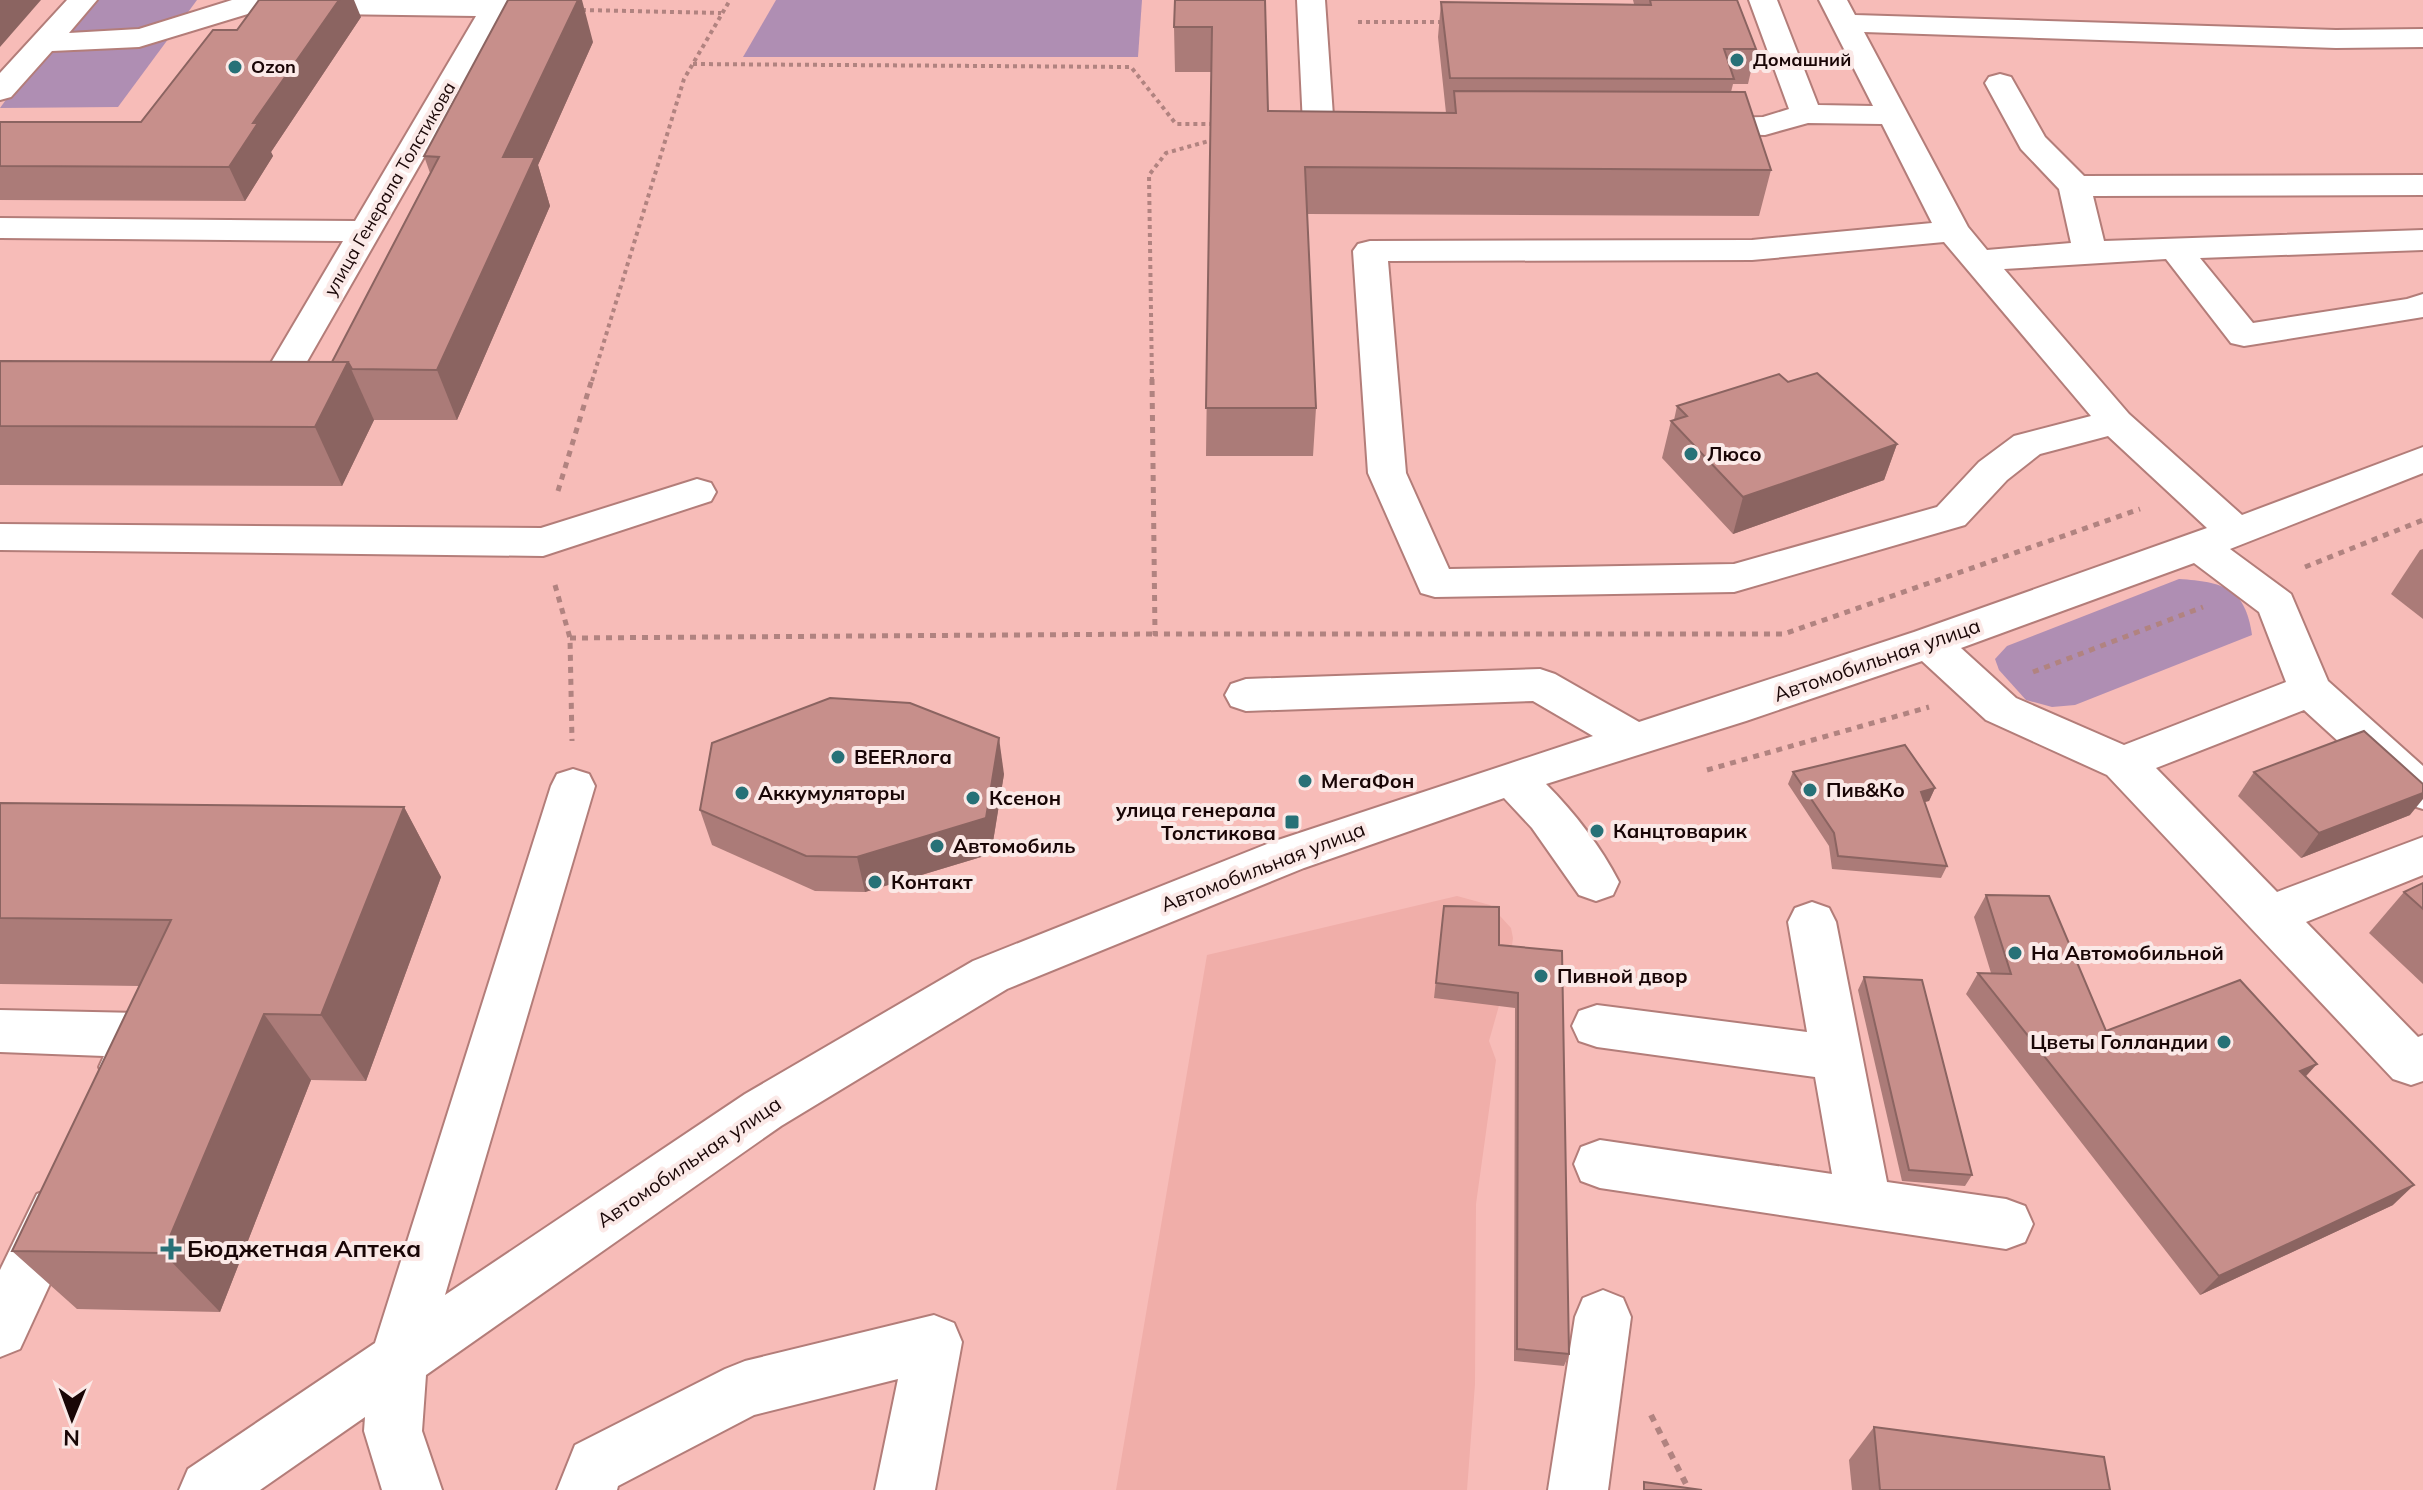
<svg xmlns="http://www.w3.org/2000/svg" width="2423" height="1490" font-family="Mulish,sans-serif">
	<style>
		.built { fill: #f0aea9 }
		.green { fill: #af8eb3 }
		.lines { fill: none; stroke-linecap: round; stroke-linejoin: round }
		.minor-casing { stroke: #b37d79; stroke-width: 4 }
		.path-far2 { stroke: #b18380; stroke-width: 4; stroke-dasharray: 4 4; stroke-linecap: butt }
		.path-far1 { stroke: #b18380; stroke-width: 5; stroke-dasharray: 6 6; stroke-linecap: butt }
		.path { stroke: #b18380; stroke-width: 6; stroke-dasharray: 7 7; stroke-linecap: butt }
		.minor { fill: #fff; fill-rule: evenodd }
		.wall { fill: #ab7b78 }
		.shaded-wall { fill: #8b6461 }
		.building { fill: #c78f8b; stroke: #8b6461; stroke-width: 2 }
		.poi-dot { fill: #277177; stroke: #fbe9e7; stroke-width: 3 }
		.labels { text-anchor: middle; stroke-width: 8; stroke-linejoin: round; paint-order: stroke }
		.far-poi-label { font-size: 18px; font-weight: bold; fill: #190606; stroke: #fbe9e7; text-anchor: start }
		.far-street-label { font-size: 18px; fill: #190606; stroke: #fbe9e7 }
		.poi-label { font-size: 20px; font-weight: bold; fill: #190606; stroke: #fbe9e7; text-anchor: start }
		.street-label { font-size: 20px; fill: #190606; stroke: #fbe9e7 }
		.near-poi-label { font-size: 24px; font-weight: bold; fill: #190606; stroke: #fbe9e7; text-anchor: start }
	</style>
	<rect width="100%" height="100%" fill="#f7bcb8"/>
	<polygon class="built" points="1457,896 1490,905 1511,928 1513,938 1508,974 1489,1041 1496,1060 1476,1204 1475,1384 1467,1490 1116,1490 1207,955"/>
	<g class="green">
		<polygon points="78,0 197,0 118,107 0,108"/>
		<polygon points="776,0 1142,0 1138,57 743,57"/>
		<path d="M2179 579C2223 582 2245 587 2252 635L2075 705 2052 707 2026 700 1999 670 1995 659 2007 646Z"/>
	</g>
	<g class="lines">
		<defs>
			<g id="minor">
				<polygon points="67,0 97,0 69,33 139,29 232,0 514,0 293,386 280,389 267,386 262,378 343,241 0,238 0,218 355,221 476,16 251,13 139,47 52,51 11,97 0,100 0,73"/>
				<polygon points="1297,0 1325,0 1333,116 1374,118 1378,125 1374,132 1363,134 1307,132 1303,125"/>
				<path d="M1749 0H1777L1818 105 1873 106 1819 0H1847L1855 15 2336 30 2423 29V47L2336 48 1864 32 1968 227 1987 250 2071 243 2059 189 2021 149 1985 83 1989 77 2000 74 2011 77 2045 137 2084 176 2423 175V195L2093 196 2104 241 2423 230V250L2200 258 2253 323 2407 299 2423 294V317L2417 318 2244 346 2231 343 2166 259 2004 269 2129 414 2242 515 2423 447V473L2230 549 2291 594 2328 681 2423 766V809L2407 804 2304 710 2156 768 2277 892 2423 837V875L2306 922 2418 1037 2423 1035V1081L2411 1085 2393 1079 2107 775 1986 720 1922 661 1746 721 1546 784C1574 812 1601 847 1619 882L1613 895 1596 901 1579 895 1532 828 1504 798 1304 868 1007 989 781 1126 426 1375 422 1431 442 1490H382L364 1431 365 1417 260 1490H179L188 1469 375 1343 551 786 557 774 573 769 589 774 595 786 445 1295 745 1094 973 961 1272 842 1593 736 1533 701 1246 711 1231 706 1225 695 1231 684 1246 679 1540 669 1555 674 1639 722 1914 632 2207 528 2108 436 2040 454 2007 480 1965 525 1734 592 1435 597 1421 593 1368 473 1353 251 1358 244 1370 241 1752 240 1932 223 1882 124 1808 123 1765 135 1685 133 1681 126 1685 119 1763 117 1789 109ZM1944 242 2091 416 2014 436 1979 462 1937 507 1734 564 1449 569 1406 473 1388 261 1752 260ZM2194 563 2259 612 2286 682 2124 745 2016 698 1961 648Z"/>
				<polygon points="697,479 711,483 716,492 711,501 543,556 0,550 0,524 541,528"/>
				<polygon points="1812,902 1829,908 1836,922 1887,1182 2006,1199 2025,1206 2033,1224 2025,1242 2006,1249 1600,1188 1581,1181 1574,1164 1581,1147 1600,1140 1832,1174 1815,1077 1597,1047 1579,1041 1572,1026 1579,1011 1597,1005 1807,1032 1788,922 1795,908"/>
				<polygon points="0,1010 139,1013 157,1020 164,1035 142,1083 124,1089 106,1083 99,1067 104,1056 0,1052"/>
				<polygon points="56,1187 75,1194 83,1212 20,1349 0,1357 0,1270 37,1194"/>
				<polygon points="1603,1290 1623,1298 1631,1317 1608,1490 1548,1490 1575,1317 1583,1298"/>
				<polygon points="934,1315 954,1323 962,1342 935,1490 875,1490 898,1379 754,1415 618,1486 617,1490 557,1490 575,1445 725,1369 745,1361"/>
			</g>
		</defs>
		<use href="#minor" class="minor-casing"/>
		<g class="path-far2">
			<polyline points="582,10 721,13"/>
			<polyline points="1358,22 1444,22"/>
			<polyline points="693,64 1131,67 1176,124 1216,124"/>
			<polyline points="592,381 684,79 730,0"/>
			<polyline points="1152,381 1149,175 1166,153 1216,139"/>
		</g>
		<g class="path-far1">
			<polyline points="1152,379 1155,634 1784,634 2140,509"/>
			<polyline points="558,491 592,379"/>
			<polyline points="2305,567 2423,520"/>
			<polyline points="555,585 570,638 572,741"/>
			<polyline points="570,638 1155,634"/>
			<polyline points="2033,672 2203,607"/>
			<polyline points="1707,770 1929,707"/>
		</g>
		<polyline class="path" points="1651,1415 1689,1490"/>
		<use href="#minor" class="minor"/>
	</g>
	<g class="wall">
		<polygon points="1265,0 1268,111 1446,113 1438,37 1441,2 1634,4 1633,0 1737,0 1756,49 1748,84 1733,84 1731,92 1771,170 1759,216 1307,214 1316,408 1313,456 1206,456 1211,72 1175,72 1174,27"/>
		<polygon points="361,17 271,152 273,156 245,201 0,200 0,122 141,122 237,30"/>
		<polygon points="593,42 538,165 550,206 457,420 374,420 342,486 0,485 0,361 332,362 430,173 424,156"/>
		<polygon points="1788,382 1897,444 1884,480 1733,534 1662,458 1671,421 1674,420 1677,406"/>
		<polygon points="2423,549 2423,619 2391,594 2420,550"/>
		<polygon points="1793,772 1935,788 1929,801 1924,802 1947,866 1941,878 1832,869 1829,846 1788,784"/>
		<polygon points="2254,772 2410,815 2301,858 2238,796"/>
		<polygon points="1004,774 991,854 865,892 815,891 712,845 700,810"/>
		<polygon points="0,803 404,807 441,877 366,1081 311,1080 220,1312 77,1309 12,1251 139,986 0,984"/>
		<polygon points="2423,883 2423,984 2369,933 2404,892"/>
		<polygon points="1986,895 2106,1031 2306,1077 2393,1205 2200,1295 1966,994 1978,973 1991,973 1974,917"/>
		<polygon points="1444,906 1499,945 1562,951 1569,1354 1564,1366 1514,1361 1515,1008 1434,998"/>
		<polygon points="1864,977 1972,1175 1965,1186 1902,1181 1858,990"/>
		<polygon points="1874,1427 2110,1490 1852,1490 1849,1460"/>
	</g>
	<g class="shaded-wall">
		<polygon points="0,0 41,0 0,47"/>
		<polygon points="339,0 354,0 361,17 271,152 273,156 245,201 229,167 253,123"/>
		<polygon points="578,0 582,0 593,42 538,165 550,206 457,420 437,370 503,157"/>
		<polygon points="348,362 374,420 342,486 315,427"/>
		<polygon points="1897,444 1884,480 1733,534 1743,497"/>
		<polygon points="999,738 1004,774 991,854 865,892 857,857"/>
		<polygon points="1935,788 1929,801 1915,804 1921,792"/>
		<polygon points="2423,793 2423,799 2410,815 2301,858 2319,833"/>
		<polygon points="404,807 441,877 366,1081 321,1015"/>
		<polygon points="264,1014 311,1080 220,1312 163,1253"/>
		<polygon points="2317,1064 2298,1085 2300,1071"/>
		<polygon points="2414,1185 2393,1205 2200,1295 2219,1276"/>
	</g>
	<g class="building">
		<polygon points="259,0 339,0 253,123 258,123 229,167 0,166 0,122 141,122 213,30 237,30"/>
		<polygon points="508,0 578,0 503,157 535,157 437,370 352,369 348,362 332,362 439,157 424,156"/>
		<polygon points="1175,0 1265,0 1268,111 1456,113 1454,91 1745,92 1771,170 1305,167 1316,408 1206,408 1212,27 1174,27"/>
		<polygon points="1650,0 1737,0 1756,49 1724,49 1734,79 1450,78 1441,2 1651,5"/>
		<polygon points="0,361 348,362 315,427 0,426"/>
		<polygon points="1817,373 1897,444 1743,497 1671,421 1687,416 1677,406 1779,374 1788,382"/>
		<polygon points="830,698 910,703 999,738 986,818 857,857 806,856 700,810 712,743"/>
		<polygon points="2364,731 2423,784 2423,793 2319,833 2254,772"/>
		<polygon points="1905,745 1935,788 1921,792 1947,866 1838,856 1834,833 1793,772"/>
		<polygon points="0,803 404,807 321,1015 264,1014 163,1253 12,1251 171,920 0,918"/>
		<polygon points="2423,883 2423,909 2404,892"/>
		<polygon points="1986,895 2049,896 2106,1031 2240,980 2317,1064 2300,1071 2414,1185 2219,1276 1978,973 2011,974"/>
		<polygon points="1444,906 1499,907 1499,945 1562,951 1569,1354 1517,1349 1518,993 1436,983"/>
		<polygon points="1864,977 1922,980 1972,1175 1909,1170"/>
		<polygon points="1874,1427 2104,1457 2110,1490 1880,1490"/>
		<polygon points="1644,1482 1702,1490 1644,1490"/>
	</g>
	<g class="poi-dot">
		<circle cx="1737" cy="60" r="8"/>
		<circle cx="235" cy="67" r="8"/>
		<circle cx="1691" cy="454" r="8"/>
		<circle cx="838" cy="757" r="8"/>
		<circle cx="1305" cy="781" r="8"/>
		<circle cx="1810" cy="790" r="8"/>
		<circle cx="742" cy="793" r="8"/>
		<circle cx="973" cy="798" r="8"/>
		<rect x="1284" y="814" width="16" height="16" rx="4"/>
		<circle cx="1597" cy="831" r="8"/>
		<circle cx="937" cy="846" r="8"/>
		<circle cx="875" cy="882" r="8"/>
		<circle cx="2015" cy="953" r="8"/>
		<circle cx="1541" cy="976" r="8"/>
		<circle cx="2224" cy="1042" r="8"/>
		<path d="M167 1237h8v8h8v8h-8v8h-8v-8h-8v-8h8z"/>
	</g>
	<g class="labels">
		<g class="far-poi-label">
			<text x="1753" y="66">Домашний</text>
			<text x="251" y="73">Ozon</text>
		</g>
		<g class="far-street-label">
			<text transform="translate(390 189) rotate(-60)" y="6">улица Генерала Толстикова</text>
		</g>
		<g class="poi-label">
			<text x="1707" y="461">Люсо</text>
			<text x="854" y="764">BEERлога</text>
			<text x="1321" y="788">МегаФон</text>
			<text x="1826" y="797">Пив&amp;Ко</text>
			<text x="758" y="800">Аккумуляторы</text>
			<text x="989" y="805">Ксенон</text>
			<text x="1276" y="817" text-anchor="end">улица генерала<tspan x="1276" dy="23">Толстикова</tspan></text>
			<text x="1613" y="838">Канцтоварик</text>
			<text x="953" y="853">Автомобиль</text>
			<text x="891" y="889">Контакт</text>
			<text x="2031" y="960">На Автомобильной</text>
			<text x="1557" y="983">Пивной двор</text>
			<text x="2208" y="1049" text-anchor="end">Цветы Голландии</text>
		</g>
		<g class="street-label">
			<text transform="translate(1877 660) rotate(-19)" y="7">Автомобильная улица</text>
			<text transform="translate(1263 867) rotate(-21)" y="7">Автомобильная улица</text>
			<text transform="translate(689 1162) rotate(-34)" y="7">Автомобильная улица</text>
		</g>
		<g class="near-poi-label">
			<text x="187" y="1257">Бюджетная Аптека</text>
		</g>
	</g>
	<g transform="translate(72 1418) rotate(181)" stroke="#fbe9e7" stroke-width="6" paint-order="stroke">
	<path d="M0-6L14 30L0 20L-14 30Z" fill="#190606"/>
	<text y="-12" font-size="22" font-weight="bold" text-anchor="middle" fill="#190606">N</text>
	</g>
</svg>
